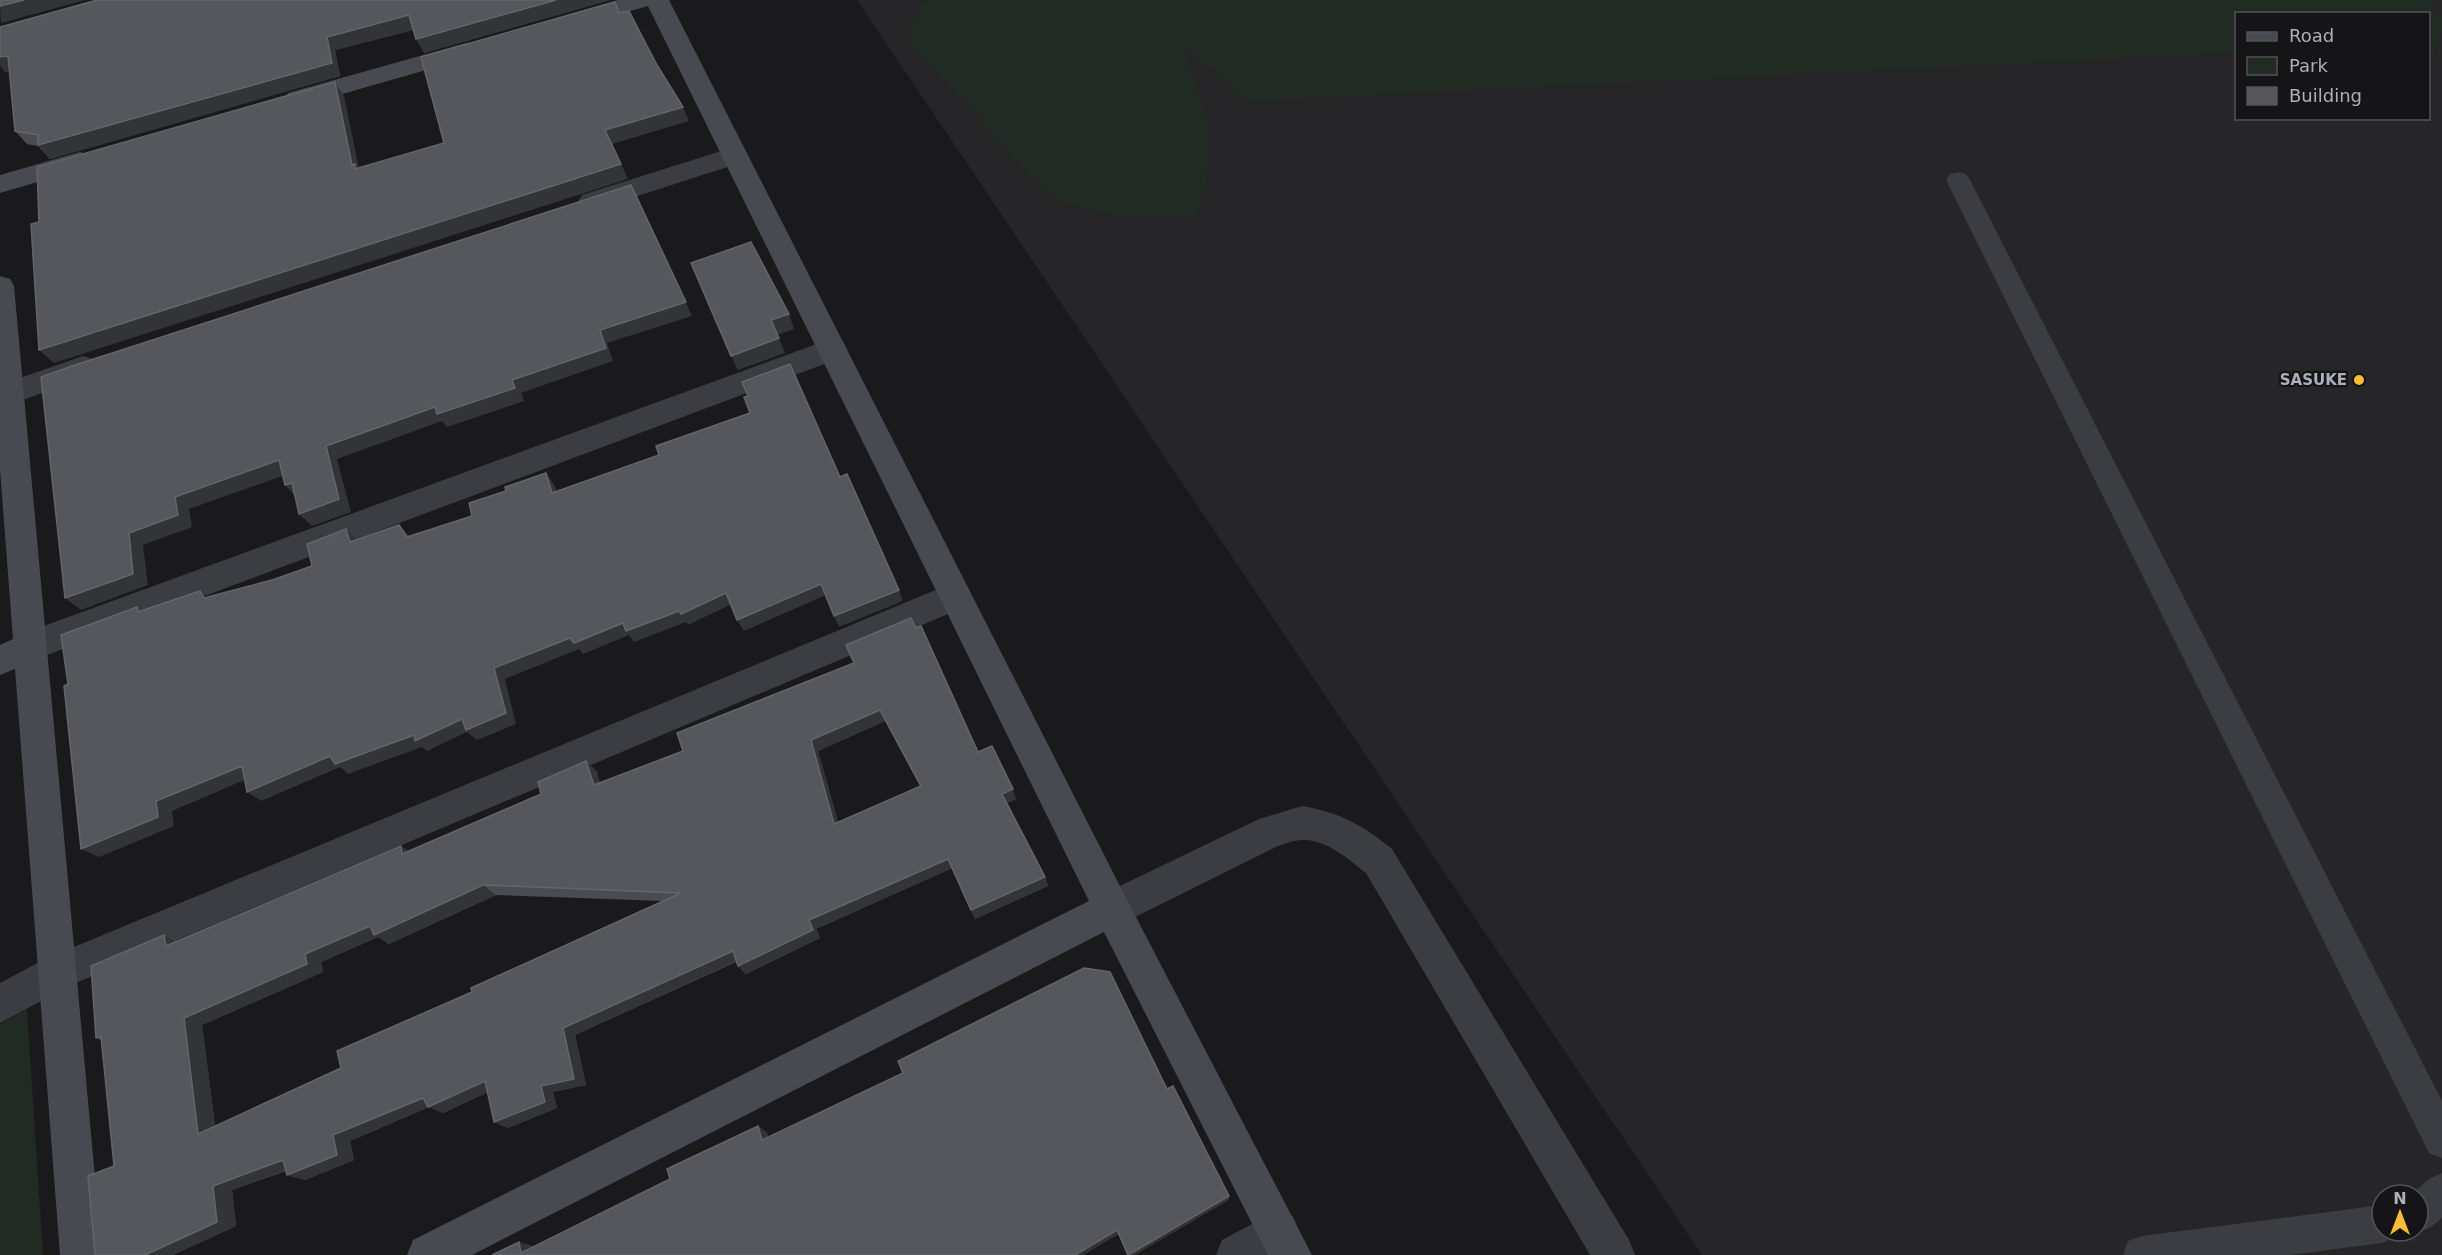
<svg xmlns="http://www.w3.org/2000/svg" width="2442" height="1255" font-family="'DejaVu Sans',sans-serif">
	<style>
		.built { fill: #262629; fill-rule: evenodd }
		.green { fill: #212b23 }
		.lines { fill: none; stroke-linecap: round; stroke-linejoin: round }
		.lane { fill: #3c3d43; fill-rule: evenodd }
		.street { fill: #3c3d43; fill-rule: evenodd }
		.secondary { fill: #484a51; fill-rule: evenodd }
		.wall { fill: #4b4c51; fill-rule: evenodd }
		.shaded-wall { fill: #333437 }
		.building { fill: #56575d; stroke: #63656c; stroke-width: 1.5; fill-rule: evenodd }
		.poi-dot { fill: #f9bc35; stroke: #151517; stroke-width: 2 }
		.labels { text-anchor: middle; stroke-width: 4.5; stroke-linejoin: round; paint-order: stroke }
		.poi-label { font-size: 15px; font-weight: bold; fill: #acb0bc; stroke: #151517; text-anchor: end }
	</style>
	<rect width="100%" height="100%" fill="#1a1a1c"/>
	<path class="built" d="M857 0H2442V1255H1702ZM2236 14H2428V118H2236ZM2382 1195H2418V1231H2382Z"/>
	<g class="green">
		<polygon points="930,0 2429,0 2442,17 2442,31 2433,57 2429,58 2428,14 2236,14 2236,53 1249,101 1181,44 1210,130 1205,196 1193,216 1116,216 1054,201 906,37 923,4"/>
		<polygon points="27,1009 43,1255 0,1255 0,1024"/>
	</g>
	<g class="lines">
		<g class="lane">
			<polygon points="1958,172 1966,174 1970,180 2442,1101 2442,1158 2429,1153 1946,180 1950,174"/>
			<polygon points="2442,1173 2442,1218 2431,1227 2418,1233 2413,1231 2418,1231 2418,1195 2411,1195 2429,1179"/>
			<polygon points="2382,1205 2382,1231 2398,1231 2395,1237 2382,1243 2290,1255 2123,1255 2128,1241 2142,1236"/>
		</g>
		<g class="street">
			<polygon points="734,147 743,150 747,156 743,162 591,211 582,209 578,202 582,195"/>
			<polygon points="833,338 843,341 847,349 843,357 31,661 19,657 14,647 19,637 41,627"/>
			<polygon points="83,356 93,359 98,367 93,375 0,408 0,385"/>
			<polygon points="955,582 967,586 971,596 967,606 71,985 0,1023 0,983 45,959"/>
			<path d="M1302 806C1341 813 1361 824 1392 849L1629 1240 1635 1255H1590L1366 873C1348 859 1326 839 1302 840 1294 840 1285 844 1278 846L1125 922 1112 927 1099 922 1093 909 1099 896 1259 819Z"/>
			<polygon points="1278,1210 1293,1216 1299,1231 1293,1246 1277,1255 1216,1255 1222,1240"/>
		</g>
		<g class="secondary">
			<polygon points="618,0 669,0 1125,896 1312,1255 1268,1255 1104,932 472,1255 407,1255 413,1240 1089,901 648,6 574,27 566,25 562,20 566,15"/>
			<polygon points="466,43 475,46 478,51 475,56 297,107 288,105 284,99 288,93"/>
			<polygon points="80,152 89,155 93,161 89,167 0,193 0,175"/>
			<polygon points="0,276 10,279 14,286 102,1255 60,1255 15,669 0,675 0,645 13,639 0,469"/>
		</g>
	</g>
	<g class="wall">
		<polygon points="97,0 610,0 424,53 413,30 335,50 340,76 50,159 38,146 27,144 15,131 9,71 5,72"/>
		<path d="M854 663 978 752 1016 799 1007 803 1045 877 1048 886 975 919 952 868 816 929 820 938 746 974 738 966 736 962 575 1035 586 1085 553 1092 557 1108 508 1128 494 1122 488 1092 443 1113 429 1107 350 1141 354 1160 305 1180 287 1175 286 1171 232 1190 236 1226 173 1255H95L114 1166 101 1040 96 1038 164 935 177 941 409 851 541 794 586 761 597 772 600 783 683 751ZM885 721 920 786 838 822 818 751ZM496 895 663 901 472 992 341 1068 215 1126 202 1025 323 972 321 962 378 937 389 944Z"/>
	</g>
	<g class="shaded-wall">
		<polygon points="24,0 85,0 1,23 0,6"/>
		<polygon points="556,0 610,0 424,53 416,39"/>
		<polygon points="409,15 417,29 335,50 340,76 50,159 38,145 327,37"/>
		<polygon points="8,56 19,69 5,72 0,66 0,57"/>
		<polygon points="335,82 344,96 361,178 352,165"/>
		<polygon points="683,107 689,121 612,144 628,179 54,363 39,350 605,130"/>
		<polygon points="631,185 692,316 607,343 613,361 521,393 524,401 447,427 442,421 337,459 351,512 312,526 299,514 326,446 512,380 600,330"/>
		<polygon points="789,314 794,329 777,335 771,320"/>
		<polygon points="779,338 785,353 738,370 731,356"/>
		<polygon points="279,460 291,473 189,509 192,527 143,545 148,585 81,610 65,598 129,533 175,497"/>
		<polygon points="546,473 555,486 560,505 552,493"/>
		<polygon points="292,483 297,498 285,485"/>
		<polygon points="399,525 410,537 407,537"/>
		<polygon points="346,529 358,541 350,542"/>
		<polygon points="821,584 826,595 744,631 737,620"/>
		<polygon points="899,590 903,601 839,627 834,616"/>
		<polygon points="726,593 732,604 688,625 686,622 634,642 629,635 583,654 579,649 505,679 516,724 477,740 467,732 427,751 422,747 348,774 340,767 261,801 247,792 494,668 570,638"/>
		<polygon points="880,710 885,721 818,751 841,833 834,824 811,740"/>
		<polygon points="586,761 597,772 604,796 594,785"/>
		<polygon points="242,766 256,775 172,811 174,826 99,857 81,849 156,801"/>
		<polygon points="1013,789 1016,799 1005,804 1002,794"/>
		<polygon points="401,846 415,855 402,854"/>
		<polygon points="948,859 953,868 816,929 820,938 746,974 738,966 809,920"/>
		<polygon points="1045,877 1048,886 975,919 971,910"/>
		<polygon points="483,885 496,895 389,944 378,937 321,962 323,972 202,1025 217,1139 198,1134 184,1018 305,954 370,926"/>
		<polygon points="164,935 182,944 166,946"/>
		<polygon points="733,951 741,959 575,1035 586,1085 553,1092 557,1108 508,1128 494,1122 541,1086 563,1028"/>
		<polygon points="485,1081 499,1087 443,1113 429,1107 350,1141 354,1160 305,1180 287,1175 333,1135 423,1098"/>
		<polygon points="758,1126 767,1132 771,1145 762,1140"/>
		<polygon points="283,1160 300,1165 232,1190 236,1226 173,1255 145,1255 213,1186"/>
		<polygon points="1229,1196 1229,1200 1135,1255 1128,1255"/>
		<polygon points="1117,1230 1119,1234 1083,1255 1075,1255"/>
		<polygon points="519,1242 533,1246 534,1255 521,1253"/>
	</g>
	<g class="building">
		<polygon points="0,0 24,0 0,6"/>
		<polygon points="97,0 556,0 416,39 409,15 327,37 332,63 38,145 38,135 15,131 8,56 0,57 0,27"/>
		<polygon points="615,2 619,13 629,11 657,65 683,107 605,130 621,164 39,350 31,224 39,222 37,167 335,82 352,165 355,164 355,169 444,143 421,57"/>
		<polygon points="631,185 686,302 600,330 606,348 512,380 515,388 437,414 435,407 326,446 339,499 299,514 292,483 285,485 279,460 175,497 178,515 129,533 133,574 65,598 41,377 72,366"/>
		<polygon points="751,242 789,314 771,320 779,338 731,356 691,263"/>
		<polygon points="790,364 840,477 847,474 899,590 834,616 821,584 737,620 726,593 681,614 679,611 626,631 623,623 574,643 570,638 494,668 506,713 466,730 462,719 415,741 414,735 335,764 330,756 247,792 242,766 156,801 158,817 81,849 64,686 68,684 61,635 137,607 138,612 200,591 204,598 272,580 312,566 307,544 346,529 350,542 399,525 407,537 472,516 469,503 506,491 505,487 546,473 552,493 659,455 656,446 750,413 744,397 748,396 742,382"/>
		<path d="M911 618 916 628 921 626 978 752 992 746 1013 789 1002 794 1045 877 971 910 948 859 809 920 813 930 738 966 733 951 563 1028 574 1079 541 1086 545 1102 494 1122 485 1081 428 1107 423 1098 333 1135 337 1155 287 1175 283 1160 213 1186 217 1222 145 1255H95L88 1176 114 1166 101 1036 96 1038 91 966 164 935 166 946 401 846 402 854 541 794 538 782 586 761 594 785 683 751 677 733 854 663 846 645ZM880 710 921 786 834 824 811 740ZM483 885 681 893 471 988 472 992 337 1051 341 1068 198 1134 184 1018 307 964 305 954 370 926 374 935Z"/>
		<polygon points="1084,968 1110,972 1167,1089 1173,1086 1229,1196 1128,1255 1117,1230 1075,1255 492,1255 519,1242 521,1253 670,1179 667,1169 758,1126 762,1140 903,1073 898,1061"/>
	</g>
	<circle class="poi-dot" cx="2359" cy="380" r="6"/>
	<g class="labels">
		<g class="poi-label">
			<text x="2347" y="385">SASUKE</text>
		</g>
	</g>
	<rect x="2235" y="12" width="195" height="108" fill="#151517" stroke="#515359" stroke-width="1.5"/>
	<rect x="2247" y="32" width="30" height="9" fill="#484a51" stroke="#515359" stroke-width="1.5"/>
	<text x="2289" y="42" font-size="18" fill="#acb0bc">Road</text>
	<rect x="2247" y="57" width="30" height="18" fill="#212b23" stroke="#515359" stroke-width="1.5"/>
	<text x="2289" y="72" font-size="18" fill="#acb0bc">Park</text>
	<rect x="2247" y="87" width="30" height="18" fill="#56575d" stroke="#515359" stroke-width="1.5"/>
	<text x="2289" y="102" font-size="18" fill="#acb0bc">Building</text>
	<g transform="translate(2400 1213)"><circle r="28" fill="#151517" stroke="#515359" stroke-width="1.5"/>
	<path d="M0-4.5L10 22L0 15L-10 22Z" fill="#f9bc35"/>
	<text y="-9" font-size="16" font-weight="bold" text-anchor="middle" fill="#acb0bc">N</text>
	</g>
</svg>
